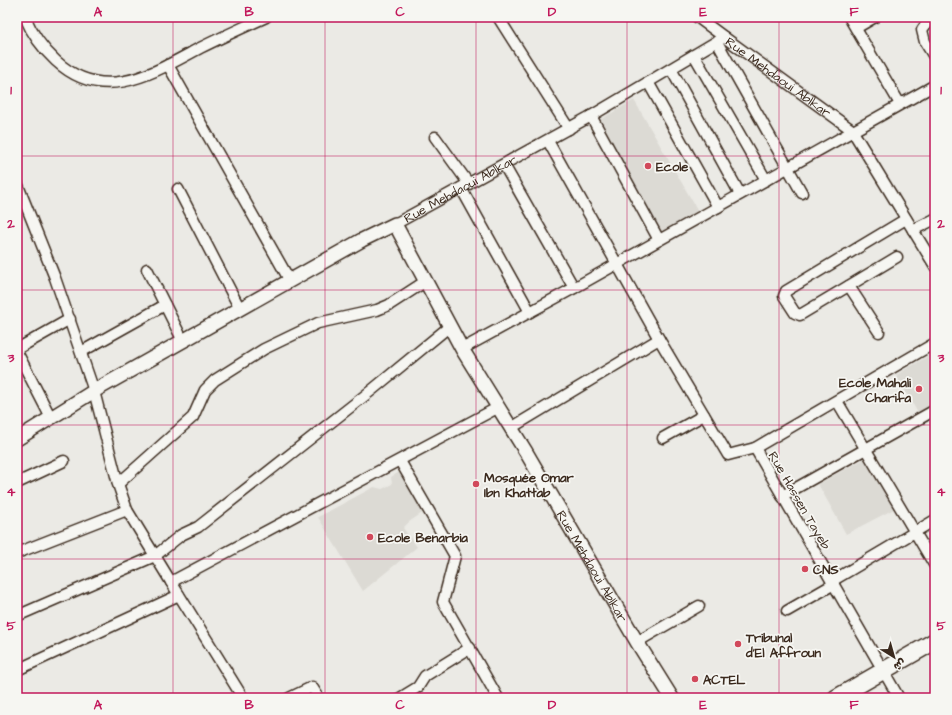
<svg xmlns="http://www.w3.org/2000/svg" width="952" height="715" font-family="'Architects Daughter','Playpen Sans Arabic',sans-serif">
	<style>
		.built { fill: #dcdad4 }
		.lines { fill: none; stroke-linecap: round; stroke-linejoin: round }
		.minor-casing { stroke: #3b2a1e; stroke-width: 13 }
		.tertiary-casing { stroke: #3b2a1e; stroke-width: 16 }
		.primary-casing { stroke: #3b2a1e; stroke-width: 19 }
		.minor { stroke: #f6f6f2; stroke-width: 10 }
		.tertiary { stroke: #f6f6f2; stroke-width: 13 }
		.primary { stroke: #f6f6f2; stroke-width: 16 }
		.grid { fill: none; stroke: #c2185b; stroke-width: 1; stroke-opacity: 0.55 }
		.poi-dot { fill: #d1495b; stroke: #f6f6f2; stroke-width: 1.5 }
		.labels { text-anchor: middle; stroke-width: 3.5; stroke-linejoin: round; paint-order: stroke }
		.street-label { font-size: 13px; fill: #3b2a1e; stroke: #f6f6f2 }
		.poi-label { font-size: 13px; font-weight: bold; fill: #3b2a1e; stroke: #f6f6f2; text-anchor: start }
		.neatline { fill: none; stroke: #c2185b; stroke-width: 1.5 }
		.grid-label { font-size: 13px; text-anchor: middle; font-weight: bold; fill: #c2185b }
	</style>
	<rect width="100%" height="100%" fill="#ebeae5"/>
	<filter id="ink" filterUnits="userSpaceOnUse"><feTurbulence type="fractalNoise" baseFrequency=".025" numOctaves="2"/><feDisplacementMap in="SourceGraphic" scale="8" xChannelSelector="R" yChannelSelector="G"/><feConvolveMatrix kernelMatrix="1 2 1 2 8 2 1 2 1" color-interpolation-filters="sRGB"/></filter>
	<g filter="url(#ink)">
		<g class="built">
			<polygon points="634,100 698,211 660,233 598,121"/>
			<polygon points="935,352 935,404 918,413 896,375"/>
			<polygon points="864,459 894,509 846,534 818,484"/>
			<polygon points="401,471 425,511 409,522 403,528 417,547 363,591 318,517 374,487 382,489 392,484 391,477"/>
		</g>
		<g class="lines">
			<defs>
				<g id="minor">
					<path d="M25 17C32 34 43 49 56 61 104 105 153 73 200 48 222 37 244 27 266 17"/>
					<polyline points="498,17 569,129"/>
					<polyline points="697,17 724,37"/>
					<polyline points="849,17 900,104"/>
					<polyline points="931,17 922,30 925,42 935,58"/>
					<polyline points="856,28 875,17"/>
					<polyline points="717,42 802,193"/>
					<polyline points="694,55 766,180"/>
					<polyline points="168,65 290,281"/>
					<polyline points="671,69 740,194"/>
					<polyline points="648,82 718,207"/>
					<polyline points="591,116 659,240"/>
					<polyline points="435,137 469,184"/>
					<polyline points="548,141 659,339 728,455 755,448 935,343"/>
					<polyline points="504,165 574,288"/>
					<polyline points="17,183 55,278 94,391 118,484 127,510 171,582"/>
					<polyline points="461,188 530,312"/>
					<polyline points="178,189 240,309"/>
					<path id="s1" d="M395 224 591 116 724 37 852 130 935 266"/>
					<polyline points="913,230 935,219"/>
					<polyline points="897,257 800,315 795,313 784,296 786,291 906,219"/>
					<polyline points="147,269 183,341"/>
					<polyline points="849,286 879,332"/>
					<polyline points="17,349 70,319"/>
					<polyline points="462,349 574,288 935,85"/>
					<polyline points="17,352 51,418"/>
					<polyline points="81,352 165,305"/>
					<polyline points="837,401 935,566"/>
					<polyline points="511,428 659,339"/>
					<polyline points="663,438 704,415"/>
					<polyline points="755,448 899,698"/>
					<polyline points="400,461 455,556 443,602 498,698"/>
					<polyline points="17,483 64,461"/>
					<polyline points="118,484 193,417 205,390 215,380 264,349 318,323 377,310 389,305 426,281"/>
					<polyline points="782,496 935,410"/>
					<polyline points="17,553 127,510"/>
					<polyline points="832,581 935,520"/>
					<polyline points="787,611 834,584"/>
					<polyline points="17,616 155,556 181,535 198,527 372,390 450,326"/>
					<polyline points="637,642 699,606"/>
					<polyline points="17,670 179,595"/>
					<polyline points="243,698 171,582 499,407"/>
					<polyline points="289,698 312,687 319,698"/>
					<polyline points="400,698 418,687 425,676 470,648"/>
				</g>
				<g id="tertiary">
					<path id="s2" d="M17 439 94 391 362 240 395 224 462 349 526 452 637 642 672 698"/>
				</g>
				<polyline id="primary" points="836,698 935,641"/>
			</defs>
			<use href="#minor" class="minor-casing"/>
			<use href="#tertiary" class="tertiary-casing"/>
			<use href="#primary" class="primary-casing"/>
			<use href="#minor" class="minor"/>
			<use href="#tertiary" class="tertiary"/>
			<use href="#primary" class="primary"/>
		</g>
	</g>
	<path class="grid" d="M173 17V698M325 17V698M476 17V698M627 17V698M779 17V698M17 156H935M17 290H935M17 425H935M17 559H935"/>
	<g class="poi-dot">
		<circle cx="648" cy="166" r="4"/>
		<circle cx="919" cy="389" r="4"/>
		<circle cx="476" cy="484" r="4"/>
		<circle cx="370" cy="537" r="4"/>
		<circle cx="805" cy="569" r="4"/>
		<circle cx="738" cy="644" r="4"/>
		<circle cx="695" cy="679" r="4"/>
	</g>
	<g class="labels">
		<g class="street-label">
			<text dy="5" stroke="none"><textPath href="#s1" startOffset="446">Rue Mehdaoui Ablkar</textPath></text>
			<text dy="5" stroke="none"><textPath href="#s1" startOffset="74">Rue Mehdaoui Ablkar</textPath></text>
			<text transform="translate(800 500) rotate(60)" y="5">Rue Hassen Tayeb</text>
			<text dy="5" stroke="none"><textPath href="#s2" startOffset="830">Rue Mehdaoui Ablkar</textPath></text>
		</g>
		<g class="poi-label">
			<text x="656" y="171">Ecole</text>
			<text x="911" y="387" text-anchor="end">Ecole Mahali<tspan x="911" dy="15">Charifa</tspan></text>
			<text x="484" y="482">Mosquée Omar<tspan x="484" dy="15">Ibn Khattab</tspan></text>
			<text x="378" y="542">Ecole Benarbia</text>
			<text x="813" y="574">CNS</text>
			<text x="746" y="642">Tribunal<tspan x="746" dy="15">d'El Affroun</tspan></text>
			<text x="703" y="684">ACTEL</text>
		</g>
	</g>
	<rect width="952" height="715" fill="none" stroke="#f6f6f2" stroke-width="44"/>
	<g transform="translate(894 657) rotate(143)" stroke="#f6f6f2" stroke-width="3" paint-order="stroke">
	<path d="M0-3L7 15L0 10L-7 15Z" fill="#3b2a1e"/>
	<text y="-6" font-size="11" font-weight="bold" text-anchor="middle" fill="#3b2a1e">ش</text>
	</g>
	<rect x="22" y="22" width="908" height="671" class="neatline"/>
	<g class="grid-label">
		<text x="98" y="16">A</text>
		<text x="249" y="16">B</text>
		<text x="400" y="16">C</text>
		<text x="552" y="16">D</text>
		<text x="703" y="16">E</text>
		<text x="854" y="16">F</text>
		<text x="11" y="94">1</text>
		<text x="941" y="94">1</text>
		<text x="11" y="228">2</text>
		<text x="941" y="228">2</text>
		<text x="11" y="362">3</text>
		<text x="941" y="362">3</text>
		<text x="11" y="496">4</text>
		<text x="941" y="496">4</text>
		<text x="11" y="630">5</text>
		<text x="941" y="630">5</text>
		<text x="98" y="709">A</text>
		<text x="249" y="709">B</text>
		<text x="400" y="709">C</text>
		<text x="552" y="709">D</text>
		<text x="703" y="709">E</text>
		<text x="854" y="709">F</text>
	</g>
</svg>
